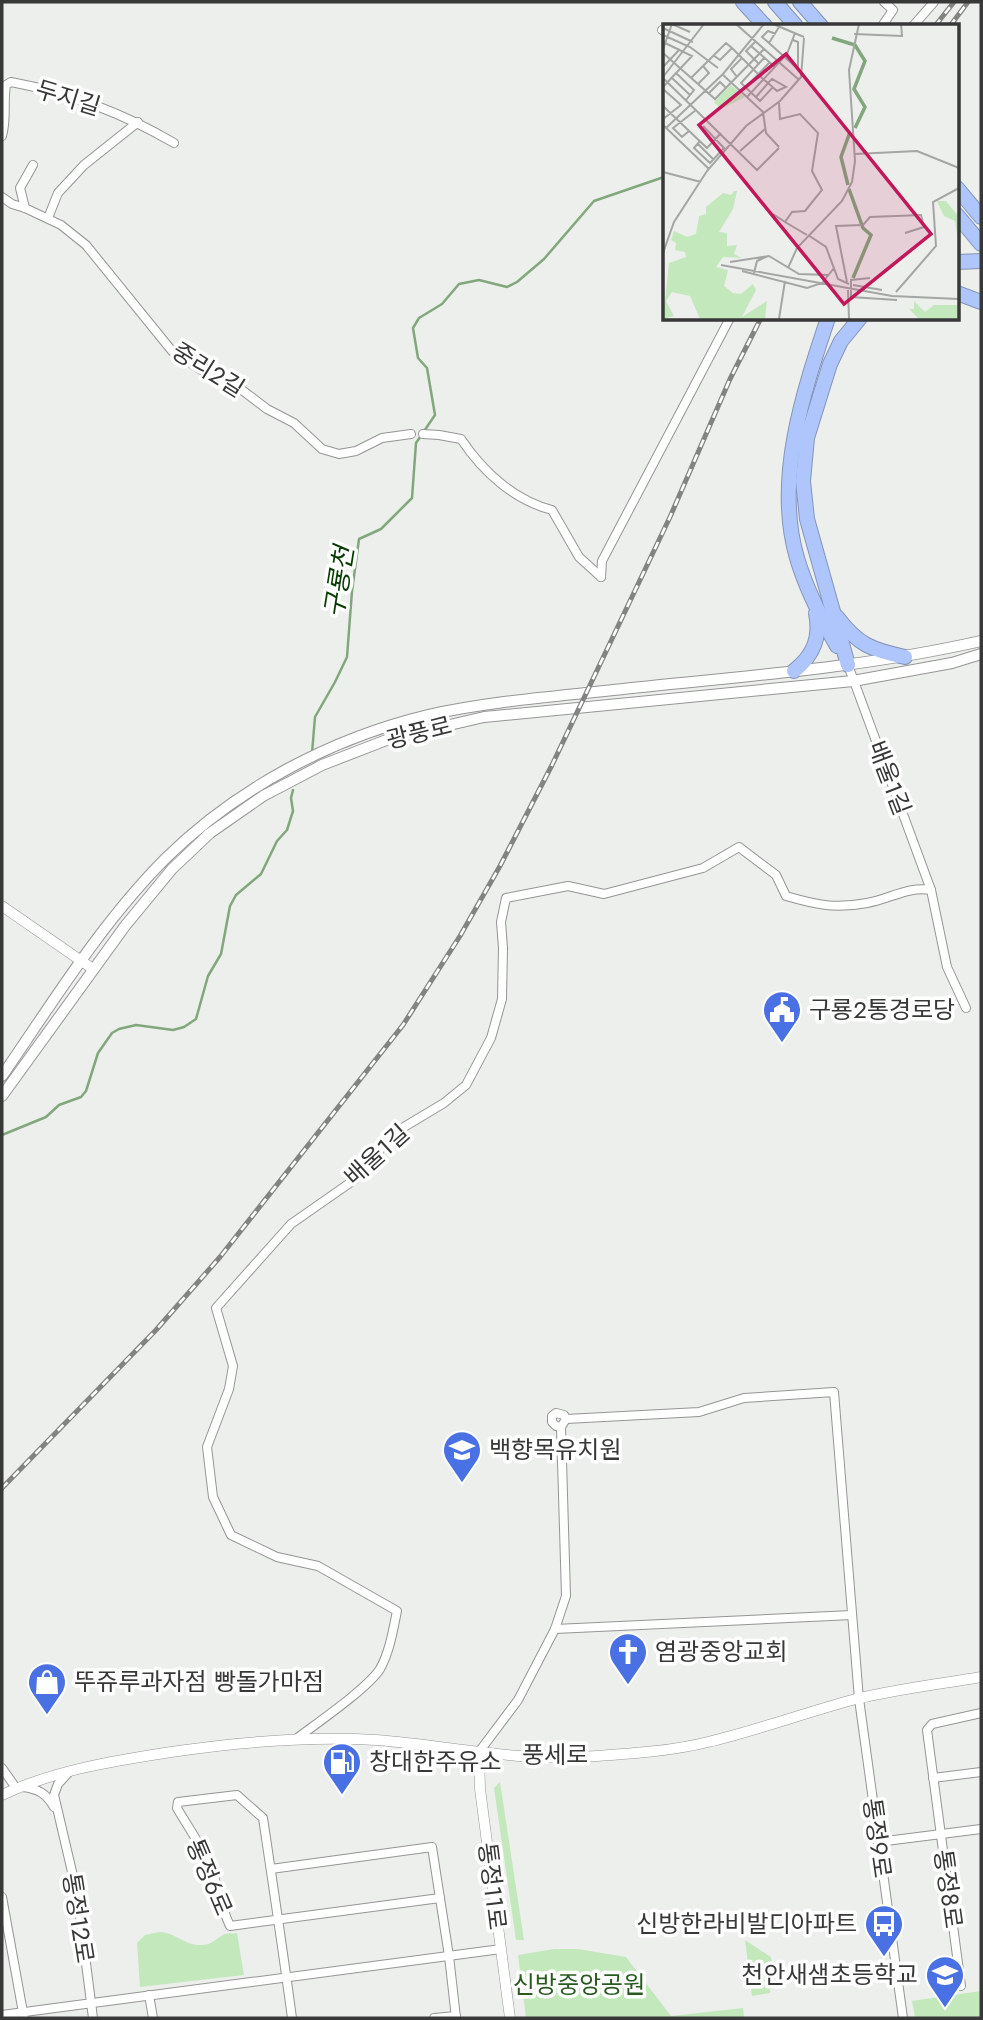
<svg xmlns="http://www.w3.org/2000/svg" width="983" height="2020" font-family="Jost,'Noto Sans KR',sans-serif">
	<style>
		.green { fill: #c3e8bc }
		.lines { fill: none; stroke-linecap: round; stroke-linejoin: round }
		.stream { stroke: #82a77c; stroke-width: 2.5 }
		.minor-casing { stroke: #949694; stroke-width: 10 }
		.tertiary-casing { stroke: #949694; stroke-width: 11 }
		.secondary-casing { stroke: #949694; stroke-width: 12 }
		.motorway-casing { stroke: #8494b7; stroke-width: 16 }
		.minor { stroke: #fff; stroke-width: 8 }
		.tertiary { stroke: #fff; stroke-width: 10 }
		.secondary { stroke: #fff; stroke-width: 10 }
		.motorway { stroke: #aec6fc; stroke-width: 14 }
		.rail-casing { stroke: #838482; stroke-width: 5 }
		.rail { stroke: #fff; stroke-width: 2.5; stroke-dasharray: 8; stroke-linecap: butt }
		.labels { text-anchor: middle; stroke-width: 7; stroke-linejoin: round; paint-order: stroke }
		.street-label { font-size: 24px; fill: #373837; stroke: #fff }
		.poi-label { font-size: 24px; fill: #373837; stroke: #fff; text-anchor: start }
		.park-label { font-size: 24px; fill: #28591f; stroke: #fff }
		.water-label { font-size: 26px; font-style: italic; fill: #063b00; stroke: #fff }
		.inset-river { fill: none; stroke: #82a77c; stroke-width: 3.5 }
		.inset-road { fill: none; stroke: #a4a6a4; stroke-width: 2 }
		.view { fill: #c2185b; fill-opacity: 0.15; stroke: #c2185b; stroke-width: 3.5 }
		.inset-edge { fill: none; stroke: #373837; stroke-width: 3.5 }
	</style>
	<rect width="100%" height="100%" fill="#edefec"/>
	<g class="green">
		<polygon points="500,1782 524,1940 516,1940 494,1788"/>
		<path d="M160 1932C175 1933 184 1944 198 1945 213 1946 214 1939 225 1934 229 1933 233 1934 237 1933L244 1975 140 1987 137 1943 145 1935Z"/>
		<polygon points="745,1940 771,1957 776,1988 770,1989 770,1993 752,1996"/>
		<polygon points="554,1949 578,1949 626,1957 671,2016 743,2008 744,2018 526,2018 518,1955"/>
		<polygon points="981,1991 981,2018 915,2018 912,2001"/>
	</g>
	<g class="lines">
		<g class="stream">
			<polyline points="312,753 315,717 335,682 347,657 352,591 359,539 381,529 412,498 416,443 435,415 427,368 418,358 413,328 419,318 442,304 459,284 479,280 507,287 517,282 544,259 594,201 664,177"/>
			<polyline points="2,1135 46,1117 59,1105 81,1097 86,1091 98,1053 112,1033 119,1029 136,1025 173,1030 184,1027 196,1019 208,976 221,954 230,906 236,895 261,874 277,841 287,830 293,811 291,798 293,790"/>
		</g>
		<defs>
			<g id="minor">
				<polyline points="882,26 893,10 884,2"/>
				<polyline points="913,26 934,2"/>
				<polyline points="662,30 664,31"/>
				<path d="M2 136C7 119 3 103 6 85L11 82C70 93 123 113 174 143"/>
				<polyline points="2,197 12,204 25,208 61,225 86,245 172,351 211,376 242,390 267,409 294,423 322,449 339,454 356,451 382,438 411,434"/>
				<polyline points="25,208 20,188 33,165"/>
				<polyline points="48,218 58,193 84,165 138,122"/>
				<path d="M423 434 439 435 461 439C483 472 514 500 552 510L579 557 601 577"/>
				<polyline points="601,577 602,561 730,318"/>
				<polyline points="848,665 931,890"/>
				<polyline points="566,1419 699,1412 744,1398 834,1392 859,1699 903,2018"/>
				<polyline points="555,1629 852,1615"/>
				<path d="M296 1739C317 1723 368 1688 380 1669 390 1651 393 1630 397 1611L318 1566 277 1557 231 1535 213 1497 207 1447 229 1389 233 1366 216 1308 291 1224 354 1180 394 1133 444 1103 466 1085 491 1038 502 999 503 948 501 922 506 898 568 886 604 894 703 868 739 847 776 875 786 896C817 905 835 909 867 903 890 899 908 886 931 890L947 967 966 1008"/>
				<polyline points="479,1752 518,1700 555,1629 566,1596 561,1427 566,1419 564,1415 556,1413 552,1416 552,1422 556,1426 561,1427"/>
				<polyline points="2,1768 16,1788"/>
				<polyline points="70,1771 58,1784 54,1795 77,1893 93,2018"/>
				<polyline points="933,1778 981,1772"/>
				<path d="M23 1787C38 1789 46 1793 54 1807"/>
				<polyline points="878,1842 981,1829"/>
				<polyline points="271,1869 432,1847 449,1956 456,2018"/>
				<polyline points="2,1897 24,2018"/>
				<polyline points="961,1986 927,1730 932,1724 981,1713"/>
				<polyline points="149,1995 153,2018"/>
				<polyline points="2,2015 501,1949"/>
				<path d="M292 2018C283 1951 273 1885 263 1818L237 1795 178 1802 177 1808C189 1829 205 1850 213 1873 219 1892 221 1907 230 1926L440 1898"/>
				<polyline points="434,2018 456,2016"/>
			</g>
			<g id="tertiary">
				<polyline points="2,906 93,969"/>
				<polyline points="479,1752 480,1789 510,2018"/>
				<path d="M2 1795C55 1770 113 1761 171 1752 239 1742 307 1736 376 1740 445 1745 513 1761 582 1757 624 1754 668 1752 708 1742 758 1730 807 1712 856 1699 897 1689 940 1684 981 1677"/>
			</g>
			<g id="secondary">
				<path d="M2 1076C53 1002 102 922 166 858 237 788 332 738 428 715 495 700 564 696 632 688 749 676 866 667 981 641"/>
				<polyline points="2,1096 125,926 172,869 210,833 263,796 322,765 389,739 484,717 853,681 952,663 981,654"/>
			</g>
			<g id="motorway">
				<polyline points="743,2 765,26"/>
				<polyline points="775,2 796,26"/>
				<polyline points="800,2 821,26"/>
				<polyline points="957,188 981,217"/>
				<polyline points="957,215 981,244"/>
				<polyline points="957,262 981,261"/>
				<polyline points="957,293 981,302"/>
				<path d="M828 318C803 393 774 480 797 558 806 589 821 618 837 646"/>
				<path d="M837 617C858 645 872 650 905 657"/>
				<polyline points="848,665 807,519 803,481 807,438 830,364 841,341 860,318"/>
				<path d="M794 671C814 655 821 637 816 613"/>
			</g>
		</defs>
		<use href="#minor" class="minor-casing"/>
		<use href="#tertiary" class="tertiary-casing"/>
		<use href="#secondary" class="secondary-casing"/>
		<use href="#motorway" class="motorway-casing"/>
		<use href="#minor" class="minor"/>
		<use href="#tertiary" class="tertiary"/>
		<use href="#secondary" class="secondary"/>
		<use href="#motorway" class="motorway"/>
		<defs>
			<g id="rail">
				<polyline points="935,26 954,2"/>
				<polyline points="950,26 968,2"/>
				<polyline points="2,1488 156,1330 220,1257 403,1025 460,936 500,866 552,765 670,517 730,379 761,318"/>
			</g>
		</defs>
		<use href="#rail" class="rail-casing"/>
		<use href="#rail" class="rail"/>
	</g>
	<defs>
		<symbol id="civic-pin" viewBox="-11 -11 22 30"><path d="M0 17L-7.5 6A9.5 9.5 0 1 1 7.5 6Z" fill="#4971e4" stroke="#fff"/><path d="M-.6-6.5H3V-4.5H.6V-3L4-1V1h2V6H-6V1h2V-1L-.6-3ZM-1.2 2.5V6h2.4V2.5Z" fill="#fff"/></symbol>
		<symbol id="school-pin" viewBox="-11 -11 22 30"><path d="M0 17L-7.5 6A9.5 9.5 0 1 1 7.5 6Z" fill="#4971e4" stroke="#fff"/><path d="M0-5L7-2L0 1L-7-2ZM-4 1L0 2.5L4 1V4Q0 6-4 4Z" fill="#fff"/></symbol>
		<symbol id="church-pin" viewBox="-11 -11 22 30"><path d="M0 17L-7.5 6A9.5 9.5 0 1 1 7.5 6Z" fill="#4971e4" stroke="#fff"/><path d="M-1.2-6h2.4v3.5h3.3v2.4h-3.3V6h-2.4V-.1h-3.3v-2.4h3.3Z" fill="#fff"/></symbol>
		<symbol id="shop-pin" viewBox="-11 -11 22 30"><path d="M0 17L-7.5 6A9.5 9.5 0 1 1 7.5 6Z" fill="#4971e4" stroke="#fff"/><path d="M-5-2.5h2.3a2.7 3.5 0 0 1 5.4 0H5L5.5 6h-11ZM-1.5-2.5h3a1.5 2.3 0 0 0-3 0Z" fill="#fff"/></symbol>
		<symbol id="fuel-pin" viewBox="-11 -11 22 30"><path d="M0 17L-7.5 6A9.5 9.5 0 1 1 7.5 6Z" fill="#4971e4" stroke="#fff"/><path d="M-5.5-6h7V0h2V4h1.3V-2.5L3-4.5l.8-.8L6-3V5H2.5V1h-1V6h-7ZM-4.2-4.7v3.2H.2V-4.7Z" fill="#fff"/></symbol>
		<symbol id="bus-pin" viewBox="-11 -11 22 30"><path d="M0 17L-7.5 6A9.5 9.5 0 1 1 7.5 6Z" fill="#4971e4" stroke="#fff"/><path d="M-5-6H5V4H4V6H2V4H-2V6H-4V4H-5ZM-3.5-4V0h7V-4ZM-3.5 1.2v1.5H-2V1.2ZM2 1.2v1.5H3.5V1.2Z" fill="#fff"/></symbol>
	</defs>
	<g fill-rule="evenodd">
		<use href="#civic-pin" x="760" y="988" width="44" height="60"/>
		<use href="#school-pin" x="440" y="1428" width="44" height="60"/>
		<use href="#church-pin" x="606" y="1630" width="44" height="60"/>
		<use href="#shop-pin" x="25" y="1660" width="44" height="60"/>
		<use href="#fuel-pin" x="320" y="1740" width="44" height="60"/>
		<use href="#bus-pin" x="862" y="1902" width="44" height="60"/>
		<use href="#school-pin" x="923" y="1953" width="44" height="60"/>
	</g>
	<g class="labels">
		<g class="street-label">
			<text transform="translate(68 98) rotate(17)" y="8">두지길</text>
			<text transform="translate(208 370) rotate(32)" y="8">중리2길</text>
			<text transform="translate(419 733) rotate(-14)" y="8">광풍로</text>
			<text transform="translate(889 778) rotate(69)" y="8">배울1길</text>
			<text transform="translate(377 1155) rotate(-42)" y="8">배울1길</text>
			<text x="555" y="1763">풍세로</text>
			<text transform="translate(877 1838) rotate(82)" y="8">통정9로</text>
			<text transform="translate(209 1877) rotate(67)" y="8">통정6로</text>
			<text transform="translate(492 1886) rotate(83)" y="8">통정11로</text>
			<text transform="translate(948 1889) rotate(82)" y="8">통정8로</text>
			<text transform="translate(78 1918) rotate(81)" y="8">통정12로</text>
		</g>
		<g class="poi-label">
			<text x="809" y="1018">구룡2통경로당</text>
			<text x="489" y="1458">백향목유치원</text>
			<text x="655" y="1660">염광중앙교회</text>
			<text x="74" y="1690">뚜쥬루과자점 빵돌가마점</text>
			<text x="369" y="1770">창대한주유소</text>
			<text x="857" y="1932" text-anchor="end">신방한라비발디아파트</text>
			<text x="918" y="1983" text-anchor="end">천안새샘초등학교</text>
		</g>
		<g class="park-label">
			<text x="579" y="1993">신방중앙공원</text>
		</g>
		<g class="water-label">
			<text transform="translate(339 582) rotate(-81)" y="9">구룡천</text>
		</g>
	</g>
	<g transform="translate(663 24)">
		<rect width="296" height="296" fill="#edefec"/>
		<path d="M68 61 82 73 58 85 51 78ZM71 167H74L70 185 56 208 64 209V222L74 221 71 230 79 234 60 233 53 243 65 246 61 262 70 269 78 270 90 260 93 266 79 293 104 277 102 295H37L27 272 9 268 3 277 11 292 0 295 6 239 23 233 22 228 12 226 13 219 8 216 11 207 24 213 33 210 36 192 43 190V183L60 169 68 171ZM274 177H283L296 193V223L292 197 281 192ZM251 277 262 288 271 281H296V295H256L246 285H251Z" fill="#c3e8bc"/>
		<path class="inset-river" d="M169 14 192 21 202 37 191 65 202 83 192 104M185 161 178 133 187 108M186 165 200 204 208 211 190 254"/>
		<path class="inset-road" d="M73 0 135 55M110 0 141 13M116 3 106 19 135 45M0 4 30 18M191 10 239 12 238 0M0 11 27 23 55 44M130 16 135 18V45M93 17 83 27 96 40M0 18 29 32 0 63M106 19 99 13 105 7 113 10M88 22 112 43M0 25 9 0 27 8M0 29 52 75 101 25M50 31 57 36 69 24M101 34 78 59 97 77 110 63M0 43 17 25M13 49 31 66 23 76M59 50 100 88 103 109 116 123M0 53 41 0M74 53 68 45 79 34M0 54 94 146 116 124M9 54 27 71M28 54 63 19 69 24 100 55 105 59 114 67 123 63 109 55 105 59 93 73M35 60 46 49 40 42M83 63 106 39M0 65 18 81 0 95M45 70 57 58 63 64M84 73 124 30 132 9M0 82 44 124 58 109M0 101 46 145M3 104 60 50 101 0M26 107 19 113 10 104 33 86M37 117 31 124 47 139 61 124 40 102M34 119 50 135M77 127 102 105M192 130 254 127 296 144M0 148 38 158M110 190 122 198 129 188 142 187 159 166 149 147 155 109 137 90 117 95 116 79M122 198 144 211M200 201 207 193 258 191 261 203 242 209M145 211 163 223 175 255 186 260M0 229 11 198 44 147 83 102 117 77 138 53 141 14M67 238 106 232 136 250 165 251M58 241 229 272 296 275M125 244 134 224 179 177 189 158 192 137 186 46 196 0M79 247 144 264 159 259 171 244M91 249 94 237 105 232M207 254 188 256V273L234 276M184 258 173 202 199 201M190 261 219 266M185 266 186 295M233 268 273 222 270 178 296 164M116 295 122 257"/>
		<path class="view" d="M123 30 268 210 181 280 36 101Z"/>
		<rect width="296" height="296" class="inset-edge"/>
	</g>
	<rect width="983" height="2020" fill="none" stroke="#373837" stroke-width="7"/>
</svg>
